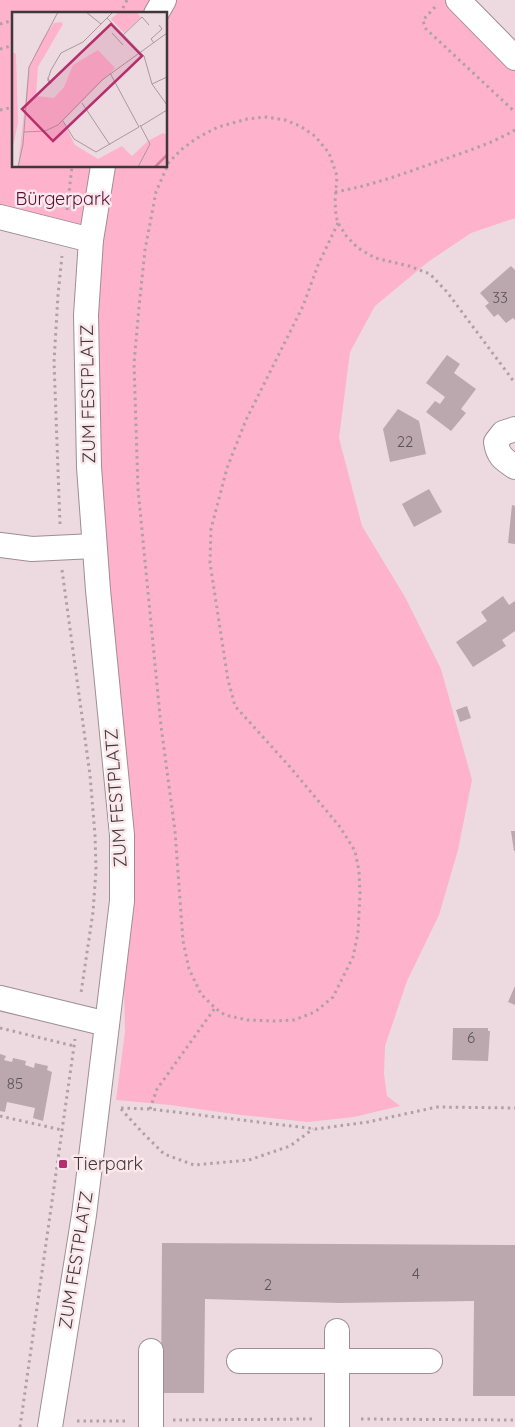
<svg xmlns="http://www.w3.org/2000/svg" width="515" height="1427" font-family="Quicksand,sans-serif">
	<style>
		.green { fill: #feb2cc; fill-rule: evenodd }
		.building { fill: #baa8ae }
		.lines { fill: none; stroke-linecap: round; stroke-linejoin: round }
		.minor-casing { stroke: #9f8d93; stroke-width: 26 }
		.path { stroke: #afa0a4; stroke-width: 3; stroke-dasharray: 2.5 4; stroke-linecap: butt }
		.minor { stroke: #fff; stroke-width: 24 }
		.poi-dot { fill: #b72e6d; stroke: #fbe8ed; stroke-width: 2 }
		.labels { text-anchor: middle; stroke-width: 5; stroke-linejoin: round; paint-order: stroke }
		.number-label { font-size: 15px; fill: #5e5356 }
		.park-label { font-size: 18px; fill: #5a0e32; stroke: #fbe8ed }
		.street-label { font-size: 18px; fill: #3f3739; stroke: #fbe8ed }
		.poi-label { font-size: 18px; fill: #3f3739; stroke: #fbe8ed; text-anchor: start }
		.inset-river { fill: none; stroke: #d27e9c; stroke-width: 2.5 }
		.inset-road { fill: none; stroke: #a7999d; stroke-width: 1 }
		.view { fill: #b72e6d; fill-opacity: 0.15; stroke: #b72e6d; stroke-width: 2.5 }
		.inset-edge { fill: none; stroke: #3f3739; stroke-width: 2.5 }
	</style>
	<rect width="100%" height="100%" fill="#eddae0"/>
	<path class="green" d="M0 0H458L515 58V218L471 233 428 262 375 306 350 352 339 438 362 526 405 597 441 669 472 780 458 850 439 915 407 981 385 1046 384 1074 387 1096 400 1106 354 1117 308 1122 241 1115 170 1105 116 1100 125 1032 122 901 98 590 91 240 0 214ZM14 14H166V166H14Z"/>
	<g class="building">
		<polygon points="511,266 515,270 515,320 513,318 506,323 498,314 494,317 485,306 489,303 480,293"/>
		<polygon points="447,355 460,364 454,373 476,389 461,409 466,413 451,431 426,412 435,401 440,404 445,397 426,383"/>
		<polygon points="398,409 419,421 426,454 390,462 383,429"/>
		<polygon points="429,489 442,512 414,527 402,504"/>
		<polygon points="512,505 515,506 515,544 508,543"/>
		<polygon points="503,596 509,605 515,601 515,631 502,640 506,646 473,667 456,642 487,621 481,612"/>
		<polygon points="467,706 471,718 460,722 456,710"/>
		<polygon points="511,831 515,831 515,851 514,851"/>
		<polygon points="515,986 515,1005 508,1002"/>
		<polygon points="453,1028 488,1028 488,1031 490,1031 488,1061 452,1060"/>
		<polygon points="0,1054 6,1056 4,1060 12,1062 13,1058 26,1061 25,1065 34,1068 35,1063 48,1066 47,1070 52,1072 43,1121 33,1118 35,1108 7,1102 5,1112 0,1111"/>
		<polygon points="162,1243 515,1245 515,1396 473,1396 474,1301 340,1303 205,1299 204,1393 161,1393"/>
	</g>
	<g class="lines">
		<defs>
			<g id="minor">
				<polyline points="458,0 515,58"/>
				<polyline points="156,14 164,0"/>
				<polyline points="0,217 91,240"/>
				<path d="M515 429 503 433 496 442C498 456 503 459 515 467"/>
				<polyline points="0,545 32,549 94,546"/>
				<polyline points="0,998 107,1024"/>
				<polyline points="151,1351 151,1427"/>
				<polyline points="239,1361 430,1361"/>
				<polyline points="50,1427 84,1215 122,901 122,835 98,590 89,467 86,315 91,240 103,166"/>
				<polyline points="337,1427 337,1331"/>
			</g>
		</defs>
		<use href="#minor" class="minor-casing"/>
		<g class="path">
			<polyline points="435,7 423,20 425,28 515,112"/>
			<polyline points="120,14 127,0"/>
			<polyline points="0,24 14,20"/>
			<polyline points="0,49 11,46"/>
			<polyline points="0,110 14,107"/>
			<path d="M335 192C370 186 403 174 436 162 462 153 491 144 515 130"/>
			<polyline points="67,210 72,166"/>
			<polyline points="338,223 318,265 303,306 246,420 227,468 211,529 210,563 228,680 235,706 290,767 340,827 355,851 359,871 360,893 358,933 353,957 333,997 315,1012 294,1020 273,1021 247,1020 225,1015 215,1008 201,994 189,969 183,941 175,831 161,726 138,489 134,364 139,307 145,250 156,192 169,162 182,149 197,138 218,127 247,119 266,117 285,120 300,126 315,136 329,153 337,176 335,201 336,216 338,223 347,237 358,248 375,258 409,266 430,274 447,292 515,383"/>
			<polyline points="60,524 54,362 58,295 62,256"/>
			<polyline points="62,570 90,775 95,835 96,870 93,912 81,993"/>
			<polyline points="0,1028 74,1046"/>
			<polyline points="121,1108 150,1109 316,1129 368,1122 437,1107 515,1108"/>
			<polyline points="121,1109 141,1131 164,1154 194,1165 249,1160 290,1146 313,1129"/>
			<polyline points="150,1109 157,1089 215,1008"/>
			<polyline points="0,1116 62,1130"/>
			<polyline points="361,1419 515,1420"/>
			<polyline points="173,1420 314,1419"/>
			<polyline points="77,1421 127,1421"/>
			<polyline points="20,1427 75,1039"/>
		</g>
		<use href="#minor" class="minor"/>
	</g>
	<rect class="poi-dot" x="58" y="1159" width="10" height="10" rx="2.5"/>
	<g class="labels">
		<g class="number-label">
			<text x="500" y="303">33</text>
			<text x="405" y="447">22</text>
			<text x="471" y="1043">6</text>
			<text x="15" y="1089">85</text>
			<text x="416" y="1279">4</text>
			<text x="268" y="1290">2</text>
		</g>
		<g class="park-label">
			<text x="63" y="205">Bürgerpark</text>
		</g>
		<g class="street-label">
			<text transform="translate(88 394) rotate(-91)" y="6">ZUM FESTPLATZ</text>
			<text transform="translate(116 798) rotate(-94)" y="6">ZUM FESTPLATZ</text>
			<text transform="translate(76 1260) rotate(-81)" y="6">ZUM FESTPLATZ</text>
		</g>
		<g class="poi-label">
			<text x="73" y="1170">Tierpark</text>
		</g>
	</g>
	<g transform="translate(12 12)">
		<rect width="155" height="155" fill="#eddae0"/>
		<path d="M107 0H124L129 5 112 21 99 7ZM49 10 51 12 26 55 24 84 42 86 52 75 61 53 86 38 103 56 51 109 63 133 86 147 110 134 120 144 136 129 151 121 155 123V155H6L17 55 30 28 42 11ZM0 40 4 42 6 111 0 139Z" fill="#feb2cc"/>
		<path class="inset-river" d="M143 155 155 143"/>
		<path class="inset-road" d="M74 0 89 12M95 6 132 44 140 72 155 93M100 21 111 33M111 23 130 5 137 13M142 31 139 27 150 17 147 13M36 66 39 72 36 69V66L37 64 39 58 49 41 71 30 101 0M140 72 155 65M70 91 98 133M51 109 62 127 84 140 127 115 98 61M129 114 155 98M12 120 33 119 46 113 90 68 155 21M6 155 11 132 17 55 46 0M126 155 138 132 128 113"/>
		<path class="view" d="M99 12 130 44 41 129 10 97Z"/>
		<rect width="155" height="155" class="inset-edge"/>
	</g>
</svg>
